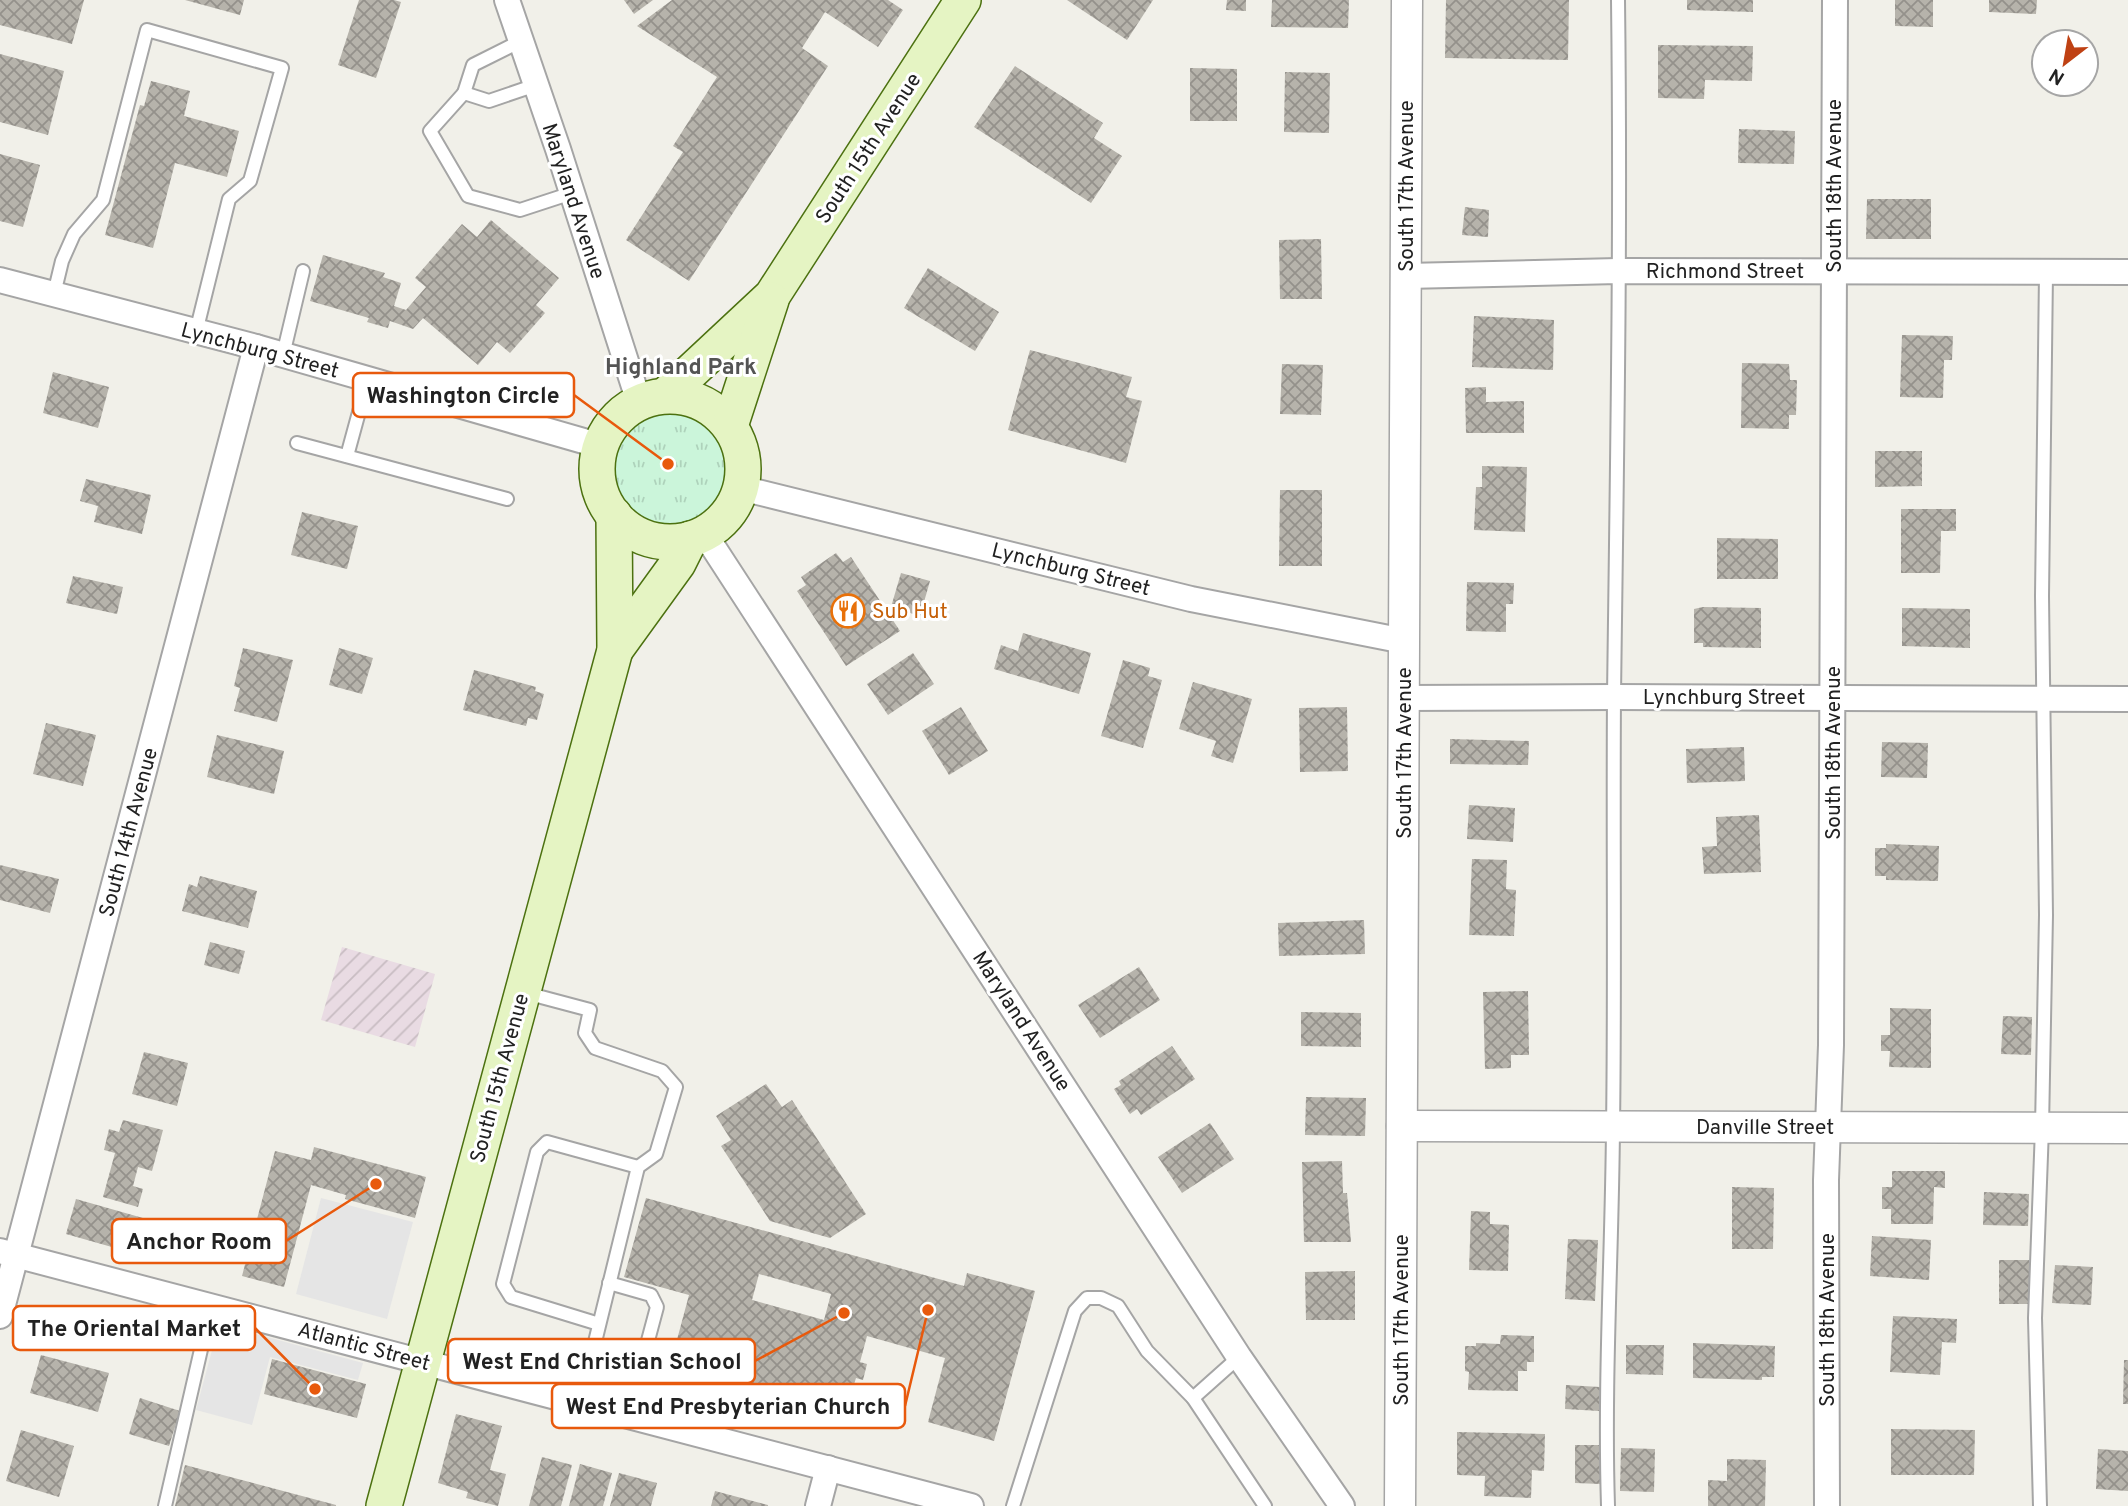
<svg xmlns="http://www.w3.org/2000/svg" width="2128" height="1506" font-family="Overpass,sans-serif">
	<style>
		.industrial { fill: url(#industrial-furrows) }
		.park { fill: url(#park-tufts) }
		.parking { fill: #e5e5e5 }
		.building { fill: url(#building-cross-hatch); fill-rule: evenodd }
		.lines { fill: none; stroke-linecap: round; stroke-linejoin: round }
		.service-casing { stroke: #a5a5a5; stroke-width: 16 }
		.minor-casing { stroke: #a5a5a5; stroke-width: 28 }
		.tertiary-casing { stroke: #a5a5a5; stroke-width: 33 }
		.secondary-casing { stroke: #4c7110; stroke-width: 38 }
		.service { stroke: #fff; stroke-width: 12 }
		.minor { stroke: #fff; stroke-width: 24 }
		.tertiary { stroke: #fff; stroke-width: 30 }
		.secondary { stroke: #e5f4c3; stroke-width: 35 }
		.labels { text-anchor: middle; stroke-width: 6; stroke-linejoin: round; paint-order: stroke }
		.street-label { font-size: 21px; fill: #212121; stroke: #fff }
		.food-label { font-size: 21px; fill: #c56008; stroke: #fff; text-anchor: start }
		.neighbourhood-label { font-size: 23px; font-weight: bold; fill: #545454; stroke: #fff }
		.leader { fill: none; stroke: #e8590c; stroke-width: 2.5 }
		.callout-dot { fill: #e8590c; stroke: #fff; stroke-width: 2.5 }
		.callout { fill: #fff; stroke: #e8590c; stroke-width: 2.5 }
		.callout-label { font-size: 23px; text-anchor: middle; font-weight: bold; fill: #212121 }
	</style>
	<defs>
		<pattern id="industrial-furrows" width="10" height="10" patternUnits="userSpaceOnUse" patternTransform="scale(1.75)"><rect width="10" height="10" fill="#e9dbe3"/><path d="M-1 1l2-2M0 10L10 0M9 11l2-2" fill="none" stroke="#c8bcc2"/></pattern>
		<pattern id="park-tufts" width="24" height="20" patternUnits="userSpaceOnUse" patternTransform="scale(1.75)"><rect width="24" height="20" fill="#cbf5da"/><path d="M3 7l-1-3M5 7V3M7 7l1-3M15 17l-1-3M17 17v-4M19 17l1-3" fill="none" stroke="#aed2bb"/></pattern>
		<pattern id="building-cross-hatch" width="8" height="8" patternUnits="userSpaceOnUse" patternTransform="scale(1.75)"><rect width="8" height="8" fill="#b6b3ab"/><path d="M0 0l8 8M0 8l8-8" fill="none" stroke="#94918b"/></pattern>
	</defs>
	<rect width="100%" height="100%" fill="#f1f0e9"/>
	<polygon class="industrial" points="342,947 435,974 415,1047 321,1020"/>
	<circle class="park" cx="668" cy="464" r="61"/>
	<g class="parking">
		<polygon points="321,1198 413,1222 387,1319 296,1294"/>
		<polygon points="219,1324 363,1363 358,1380 270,1357 252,1425 196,1410"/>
	</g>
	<g class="building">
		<polygon points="0,0 84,0 72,44 0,25"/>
		<polygon points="185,0 244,0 240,15"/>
		<polygon points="359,0 394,0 401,2 376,78 338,65"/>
		<polygon points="624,0 653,0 634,14"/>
		<polygon points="672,0 888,0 903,10 878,47 825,12 802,48 828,66 689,281 626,240 683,152 673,146 717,77 637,26"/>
		<polygon points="1067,0 1153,0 1127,40"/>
		<polygon points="1227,0 1246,0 1246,11 1226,10"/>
		<polygon points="1272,0 1349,0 1348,28 1271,27"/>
		<polygon points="1446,0 1569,0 1568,60 1445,58"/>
		<polygon points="1687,0 1753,0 1753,12 1687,10"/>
		<polygon points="1895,0 1933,0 1933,27 1895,26"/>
		<polygon points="1989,0 2037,0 2036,14 1989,12"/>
		<polygon points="1658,45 1753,46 1752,81 1705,80 1704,99 1658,98"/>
		<polygon points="0,54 64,71 48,135 0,122"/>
		<polygon points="1015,66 1103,123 1094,138 1122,156 1091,203 974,127"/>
		<polygon points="1190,68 1237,69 1237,121 1190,121"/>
		<polygon points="1285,72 1330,73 1329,133 1284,132"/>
		<polygon points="151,81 190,91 184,116 239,131 227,177 175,163 153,248 105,235 140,105 144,106"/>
		<polygon points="1739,129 1795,131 1794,164 1738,163"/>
		<polygon points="0,154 40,165 23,227 0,221"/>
		<polygon points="1867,199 1931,199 1931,239 1866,239"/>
		<polygon points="1465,207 1489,210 1488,237 1462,235"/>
		<polygon points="491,220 559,278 536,305 545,313 510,353 497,342 478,365 423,318 413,329 390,321 388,328 367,322 369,318 310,301 323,255 385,273 383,277 401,283 394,306 406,310 426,287 415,278 462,224 477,237"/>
		<polygon points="1321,239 1322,299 1280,299 1279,240"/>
		<polygon points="928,268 999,312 975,351 904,308"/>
		<polygon points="1474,316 1554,320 1553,370 1472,367"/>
		<polygon points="1902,335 1953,336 1952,360 1944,360 1943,398 1900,397"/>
		<polygon points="1030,350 1132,377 1126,397 1142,401 1126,463 1008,430"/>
		<polygon points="1742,363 1789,364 1790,380 1797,380 1796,415 1789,415 1789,429 1741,428"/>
		<polygon points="1282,364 1323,365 1321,415 1280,414"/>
		<polygon points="53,372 109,387 98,428 43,413"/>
		<polygon points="1486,387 1486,402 1524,401 1524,433 1466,433 1465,388"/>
		<polygon points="1875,451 1922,451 1922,486 1875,487"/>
		<polygon points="1482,466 1527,467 1525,532 1474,530 1476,487 1482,487"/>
		<polygon points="86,479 151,495 142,534 94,522 98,506 80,501"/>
		<polygon points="1280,490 1322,490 1322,566 1279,566"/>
		<polygon points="1901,509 1956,509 1956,531 1941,531 1940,573 1901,573"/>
		<polygon points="302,512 358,526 347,569 291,555"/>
		<polygon points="1717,538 1778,539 1778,579 1717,579"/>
		<polygon points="836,553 843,562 851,557 900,631 846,666 797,591 806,585 801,577"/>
		<polygon points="901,573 930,581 920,616 891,607"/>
		<polygon points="73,576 123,587 117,614 66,603"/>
		<polygon points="1467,582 1514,583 1513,604 1506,604 1506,632 1466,631"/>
		<polygon points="1703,607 1761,608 1761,648 1703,647 1703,643 1694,643 1694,609"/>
		<polygon points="1902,608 1970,609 1970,648 1902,646"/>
		<polygon points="1023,633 1091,653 1079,694 994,669 1001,645 1018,651"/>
		<polygon points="243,648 293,660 277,722 234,711 240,688 234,686"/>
		<polygon points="339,648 373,658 362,694 329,685"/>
		<polygon points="913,653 934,684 888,715 867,684"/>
		<polygon points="1123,660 1150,668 1148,676 1162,680 1143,748 1101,736"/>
		<polygon points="474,670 536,687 535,691 544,694 537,720 528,718 526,726 463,710"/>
		<polygon points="1193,682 1252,699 1233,763 1211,756 1216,741 1179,729"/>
		<polygon points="961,707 988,751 949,775 922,731"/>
		<polygon points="1347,707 1348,771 1300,772 1299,708"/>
		<polygon points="46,723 96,735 83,786 33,774"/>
		<polygon points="217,735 284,751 274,794 207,777"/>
		<polygon points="1450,739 1529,741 1528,765 1450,764"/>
		<polygon points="1882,742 1928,743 1927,778 1881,777"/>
		<polygon points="1744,747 1745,781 1687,783 1686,749"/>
		<polygon points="1469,805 1515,808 1513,842 1467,839"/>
		<polygon points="1759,815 1761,872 1704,874 1702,847 1717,846 1716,817"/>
		<polygon points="1886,844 1939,846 1938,881 1886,880 1886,876 1875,876 1875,848 1886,848"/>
		<polygon points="1472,859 1507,860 1506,889 1516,890 1514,936 1469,935"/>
		<polygon points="0,865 59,879 50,913 0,900"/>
		<polygon points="200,876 257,891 248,928 182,911 189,884 197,887"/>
		<polygon points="1364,920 1365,954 1279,956 1278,923"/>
		<polygon points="210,942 245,951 239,974 204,965"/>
		<polygon points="1139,967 1160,1000 1100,1038 1078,1005"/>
		<polygon points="1528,991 1529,1055 1511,1055 1511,1068 1485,1069 1483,992"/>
		<polygon points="1890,1008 1931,1009 1931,1068 1889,1067 1890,1051 1881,1051 1881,1035 1890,1035"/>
		<polygon points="1301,1012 1361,1013 1361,1047 1301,1046"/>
		<polygon points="2003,1016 2032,1017 2031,1055 2001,1054"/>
		<polygon points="1172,1046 1195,1079 1141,1115 1137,1109 1130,1114 1114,1089 1121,1085 1119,1081"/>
		<polygon points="144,1052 188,1063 177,1106 132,1094"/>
		<polygon points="766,1084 782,1107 792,1100 866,1214 830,1238 770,1221 721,1146 731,1140 716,1116"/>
		<polygon points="1306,1097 1366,1098 1365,1136 1305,1135"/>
		<polygon points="123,1120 163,1130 152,1171 138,1167 133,1186 143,1189 138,1207 103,1197 115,1153 104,1150 109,1129 119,1132"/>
		<polygon points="1210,1123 1234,1159 1182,1193 1158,1157"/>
		<polygon points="314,1147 426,1177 415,1218 345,1199 346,1195 311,1185 284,1287 242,1276 275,1151 311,1160"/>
		<polygon points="1342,1161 1343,1193 1347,1193 1351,1242 1304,1242 1302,1162"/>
		<polygon points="1892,1171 1945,1171 1945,1188 1934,1187 1933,1224 1891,1224 1891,1209 1882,1209 1882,1187 1892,1187"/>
		<polygon points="1732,1187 1774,1188 1773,1249 1732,1249"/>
		<polygon points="1984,1192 2029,1194 2028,1226 1983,1225"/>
		<path d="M646 1198 964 1286 967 1273 1035 1291 994 1441 928 1422 945 1358 867 1336 860 1362 867 1364 863 1380 856 1378 848 1404 839 1401 834 1420 810 1413 813 1401 671 1362 689 1295 624 1277ZM759 1274 831 1294 824 1320 752 1300Z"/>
		<polygon points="76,1199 150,1220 140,1255 66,1234"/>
		<polygon points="1471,1211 1490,1212 1490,1224 1509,1225 1508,1271 1469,1270"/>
		<polygon points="1872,1236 1931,1240 1929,1280 1870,1276"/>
		<polygon points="1568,1239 1598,1240 1595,1301 1565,1299"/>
		<rect x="1999" y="1260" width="30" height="44"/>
		<polygon points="2055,1265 2093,1267 2091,1305 2052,1303"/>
		<polygon points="1355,1271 1355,1320 1306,1320 1305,1272"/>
		<polygon points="1893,1316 1957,1319 1956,1343 1942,1342 1940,1375 1890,1372"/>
		<polygon points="1501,1335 1534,1336 1534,1362 1527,1362 1527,1371 1518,1371 1518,1391 1468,1390 1469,1372 1465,1371 1465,1346 1476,1346 1476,1343 1500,1344"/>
		<polygon points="1693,1343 1775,1346 1774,1377 1762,1377 1762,1380 1693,1378"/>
		<polygon points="1626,1345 1664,1345 1663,1375 1626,1374"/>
		<polygon points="41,1355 109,1373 98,1412 30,1393"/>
		<polygon points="272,1359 366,1384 357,1418 264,1394"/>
		<polygon points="2124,1360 2128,1360 2128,1404 2123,1404"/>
		<polygon points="1566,1385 1600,1387 1599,1411 1565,1409"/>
		<polygon points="140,1398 180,1411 169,1446 129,1434"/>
		<polygon points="456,1414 502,1426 490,1470 506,1474 498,1506 466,1498 468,1492 438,1483"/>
		<polygon points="1891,1429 1975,1430 1974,1475 1891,1475"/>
		<polygon points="21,1430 74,1446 59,1497 6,1481"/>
		<polygon points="1457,1432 1545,1434 1544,1471 1532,1470 1531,1498 1484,1496 1485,1476 1457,1475"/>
		<polygon points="1575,1445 1600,1445 1600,1484 1575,1483"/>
		<polygon points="1621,1448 1655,1449 1654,1492 1620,1491"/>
		<polygon points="2098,1449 2128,1451 2128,1491 2096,1489"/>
		<polygon points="542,1457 572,1465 561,1506 529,1506"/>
		<polygon points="1727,1459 1766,1460 1765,1506 1708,1506 1708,1480 1727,1481"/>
		<polygon points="580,1464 612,1473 603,1506 569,1506"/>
		<polygon points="185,1465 336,1505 336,1506 175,1506"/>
		<polygon points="619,1473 657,1483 651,1506 610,1506"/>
		<polygon points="715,1491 768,1505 768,1506 711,1506"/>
	</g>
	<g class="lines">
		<defs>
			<g id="service">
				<polyline points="536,85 489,101 464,93 430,131 468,196 520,210 572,193"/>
				<polyline points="464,93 473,65 521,41"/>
				<polyline points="54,294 62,261 74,234 103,200 147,30 282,68 250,181 229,199 196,332"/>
				<polyline points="283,355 303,271"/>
				<polyline points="297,443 507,499"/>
				<polyline points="347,456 368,379"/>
				<polyline points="526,993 590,1010 585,1033 595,1048 662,1071 676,1087 656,1154 638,1167 580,1403"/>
				<polyline points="609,1283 651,1295 657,1307 628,1415"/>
				<polyline points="599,1324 511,1297 503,1284 537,1152 547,1142 638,1167"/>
				<polyline points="1193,1398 1239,1357"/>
				<polyline points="165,1506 211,1306"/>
				<polyline points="1013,1506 1075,1311 1087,1298 1101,1298 1118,1306 1147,1351 1193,1398 1265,1506"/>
				<path d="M1608 1506C1604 1380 1612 1254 1613 1128 1615 984 1613 840 1614 696 1617 464 1621 232 1618 0"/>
				<polyline points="2040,1506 2035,1318 2042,1128 2046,915 2042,596 2046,273"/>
			</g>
			<g id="minor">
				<polyline points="507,0 558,149 639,402"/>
				<polyline points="1406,276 1618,271 2128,272"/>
				<polyline points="0,280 256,347 601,446"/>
				<polyline points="741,488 1191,599 1404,641"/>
				<polyline points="704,533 1239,1357 1342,1506"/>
				<polyline points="1404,698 1614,697 2128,699"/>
				<polyline points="0,1251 971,1506"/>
				<polyline points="0,1316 256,347"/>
				<polyline points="818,1506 828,1468"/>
				<polyline points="1827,1506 1826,1180 1831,1045 1835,0"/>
			</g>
			<g id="tertiary">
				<polyline points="1402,1126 2128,1128"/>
				<polyline points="1400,1506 1407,0"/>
			</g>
			<g id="secondary">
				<polyline points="666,395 772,296 963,0"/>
				<circle cx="670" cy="469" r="73"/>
				<polyline points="730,426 771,300"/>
				<polyline points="615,650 678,563 690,539"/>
				<polyline points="384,1506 615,650 614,515"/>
			</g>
		</defs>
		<use href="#service" class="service-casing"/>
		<use href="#minor" class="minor-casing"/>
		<use href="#tertiary" class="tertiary-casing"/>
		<use href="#secondary" class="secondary-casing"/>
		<use href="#service" class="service"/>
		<use href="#minor" class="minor"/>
		<use href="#tertiary" class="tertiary"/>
		<use href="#secondary" class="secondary"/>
	</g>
	<defs>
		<symbol id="restaurant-ring" viewBox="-11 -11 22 22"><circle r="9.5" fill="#fff" stroke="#e8710a" stroke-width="1.5"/><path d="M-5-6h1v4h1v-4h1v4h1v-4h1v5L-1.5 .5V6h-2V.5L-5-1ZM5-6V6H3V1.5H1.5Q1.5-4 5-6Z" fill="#e8710a"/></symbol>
	</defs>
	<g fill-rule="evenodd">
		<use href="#restaurant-ring" x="829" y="592" width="38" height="38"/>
	</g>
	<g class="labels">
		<g class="street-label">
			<text transform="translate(868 148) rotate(-57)" y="7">South 15th Avenue</text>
			<text transform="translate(1406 186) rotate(-90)" y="7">South 17th Avenue</text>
			<text transform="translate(1834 186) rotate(-90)" y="7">South 18th Avenue</text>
			<text transform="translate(574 201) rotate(72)" y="7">Maryland Avenue</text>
			<text x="1725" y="278">Richmond Street</text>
			<text transform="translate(260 350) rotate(15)" y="7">Lynchburg Street</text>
			<text transform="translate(1071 569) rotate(14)" y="7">Lynchburg Street</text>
			<text x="1724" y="704">Lynchburg Street</text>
			<text transform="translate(1404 753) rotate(-90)" y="7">South 17th Avenue</text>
			<text transform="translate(1833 753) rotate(-90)" y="7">South 18th Avenue</text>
			<text transform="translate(128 832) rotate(-75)" y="7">South 14th Avenue</text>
			<text transform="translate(1022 1021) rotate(57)" y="7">Maryland Avenue</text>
			<text transform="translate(499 1078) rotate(-75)" y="7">South 15th Avenue</text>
			<text x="1765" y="1134">Danville Street</text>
			<text transform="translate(1401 1320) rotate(-90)" y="7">South 17th Avenue</text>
			<text transform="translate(1827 1320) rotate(-90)" y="7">South 18th Avenue</text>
			<text transform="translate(364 1346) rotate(15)" y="7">Atlantic Street</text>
		</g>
		<g class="food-label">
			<text x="872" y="618">Sub Hut</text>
		</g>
		<g class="neighbourhood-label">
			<text x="681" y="374">Highland Park</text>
		</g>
	</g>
	<path class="leader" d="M668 464L574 395M376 1184L286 1241M315 1389L255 1328M844 1313L755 1361M928 1310L905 1406"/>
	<g class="callout-dot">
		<circle cx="668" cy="464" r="7"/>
		<circle cx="376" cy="1184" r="7"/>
		<circle cx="315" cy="1389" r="7"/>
		<circle cx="844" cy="1313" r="7"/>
		<circle cx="928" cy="1310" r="7"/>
	</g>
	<g class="callout">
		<rect x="353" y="373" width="221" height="44" rx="7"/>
		<rect x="112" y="1219" width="174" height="44" rx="7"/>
		<rect x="13" y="1306" width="242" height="44" rx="7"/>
		<rect x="448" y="1339" width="307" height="44" rx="7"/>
		<rect x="552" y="1384" width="353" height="44" rx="7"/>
	</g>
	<g class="callout-label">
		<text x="463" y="403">Washington Circle</text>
		<text x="199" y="1249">Anchor Room</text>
		<text x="134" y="1336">The Oriental Market</text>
		<text x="602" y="1369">West End Christian School</text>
		<text x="728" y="1414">West End Presbyterian Church</text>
	</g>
	<g transform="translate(2065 63) rotate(211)"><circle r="33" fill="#ffffff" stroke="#a6a6a6" stroke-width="2"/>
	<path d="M0-5L12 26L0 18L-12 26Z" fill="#bf4113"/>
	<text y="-10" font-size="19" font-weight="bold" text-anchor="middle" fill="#212121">N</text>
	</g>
</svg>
